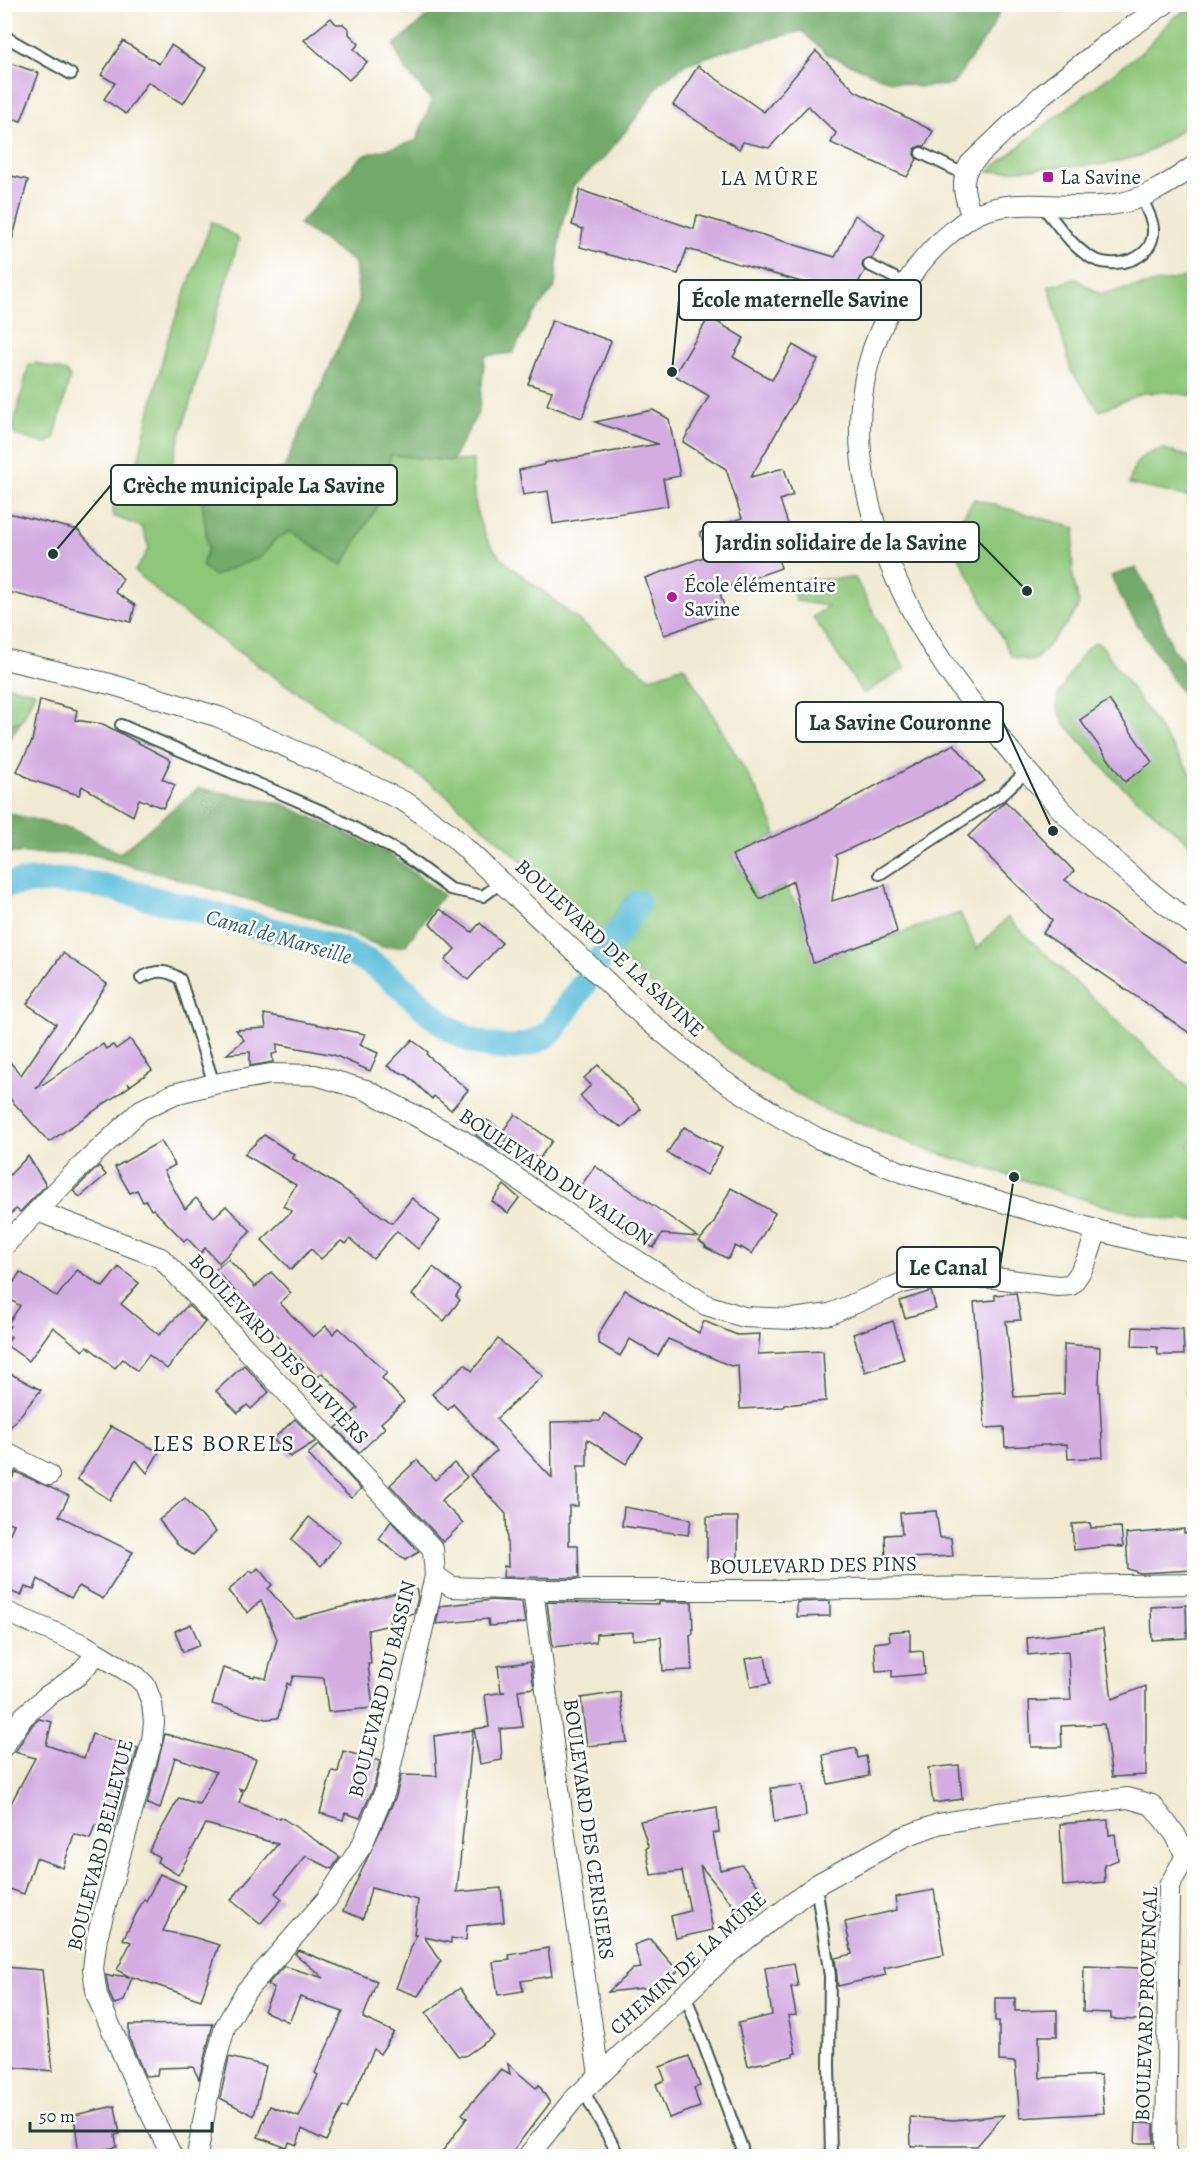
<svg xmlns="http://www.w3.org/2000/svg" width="1199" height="2161" font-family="Alegreya,serif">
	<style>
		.green { fill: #8fc77a; stroke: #578257; stroke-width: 1.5 }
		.forest { fill: #73ac6a; stroke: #49744f; stroke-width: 1.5 }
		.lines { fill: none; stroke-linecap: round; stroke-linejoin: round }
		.canal { stroke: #5ec0dc; stroke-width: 26 }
		.building { fill: #d3ace1 }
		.service-casing { stroke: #3e574c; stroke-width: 14 }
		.minor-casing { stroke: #3e574c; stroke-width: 22 }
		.service { stroke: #fff; stroke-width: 10 }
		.minor { stroke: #fff; stroke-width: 20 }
		.poi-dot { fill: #b5179e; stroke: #fff; stroke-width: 2 }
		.labels { text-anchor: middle; stroke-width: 5; stroke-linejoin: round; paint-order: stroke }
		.poi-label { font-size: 21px; fill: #1f3d34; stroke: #fff; text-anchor: start }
		.street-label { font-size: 21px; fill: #1f3d34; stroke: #fff }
		.neighbourhood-label { font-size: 22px; letter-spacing: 1.5px; fill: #1f3d34; stroke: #fff }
		.water-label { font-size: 22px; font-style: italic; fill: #326466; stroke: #fff }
		.quarter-label { font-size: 24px; letter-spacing: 1.5px; fill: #1f3d34; stroke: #fff }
		.leader { fill: none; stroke: #1f3d34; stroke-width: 2 }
		.callout-dot { fill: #1f3d34; stroke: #fff; stroke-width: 2 }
		.callout { fill: #fff; stroke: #1f3d34; stroke-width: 2 }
		.callout-label { font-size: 22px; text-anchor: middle; font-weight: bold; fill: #1f3d34 }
	</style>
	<rect width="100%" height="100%" fill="#fff"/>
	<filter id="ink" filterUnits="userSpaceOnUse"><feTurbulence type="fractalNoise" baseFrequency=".0167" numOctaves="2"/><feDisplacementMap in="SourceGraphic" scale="12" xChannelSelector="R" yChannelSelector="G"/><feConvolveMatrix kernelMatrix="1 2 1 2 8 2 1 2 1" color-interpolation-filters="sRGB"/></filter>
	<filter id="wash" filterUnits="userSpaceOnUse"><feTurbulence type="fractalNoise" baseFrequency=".008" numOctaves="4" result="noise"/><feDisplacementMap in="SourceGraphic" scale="24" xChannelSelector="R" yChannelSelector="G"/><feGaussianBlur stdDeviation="1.35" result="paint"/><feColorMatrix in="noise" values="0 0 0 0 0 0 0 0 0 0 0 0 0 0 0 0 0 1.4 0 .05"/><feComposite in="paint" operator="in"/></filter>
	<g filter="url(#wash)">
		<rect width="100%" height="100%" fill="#f1ead2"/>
		<g class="green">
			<polygon points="1194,5 1194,113 1179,132 1143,155 1107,164 988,172 1049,122 1144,50 1173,18"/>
			<polygon points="212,221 239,239 164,490 133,481 167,341"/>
			<polygon points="1191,276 1194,277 1194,396 1167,392 1142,393 1100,411 1071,371 1049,286 1076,279 1100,294"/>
			<polygon points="35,363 66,372 70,377 54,439 46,444 15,435 13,427 29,365"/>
			<path d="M1164 449 1194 458V498L1129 484C1133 462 1141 453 1164 449Z"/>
			<path d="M391 455 452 461 473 460C472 487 474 513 486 537 501 564 526 578 549 596 583 624 616 651 650 678L684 666 767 808 776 835 732 856 760 899 785 886 800 910 813 962 960 913 977 949 1008 917 1024 934 1194 1093V1138L1189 1147 1194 1151V1221L1171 1220 1112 1208 931 1151 818 1107 738 1057 679 1009 618 956 646 909 627 896 601 936 517 857 441 791 221 640 175 607 135 571 149 548 142 527 113 516 114 493 202 500 208 548 202 566 263 556 275 539 291 531 381 500Z"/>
			<polygon points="974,499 1076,528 1072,553 1073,578 1079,604 1073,616 1039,656 1032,661 1012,657 952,544 958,524"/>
			<polygon points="855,578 905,669 863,694 813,617 828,606 796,601 789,580"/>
			<polygon points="1096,642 1102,646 1194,778 1194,844 1193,846 1117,782 1065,724 1057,707 1057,697 1079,658 1090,646"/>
			<polygon points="5,685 35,692 23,719 5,727"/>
		</g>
		<g class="forest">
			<polygon points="441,5 1003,5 990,31 952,85 918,87 884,79 827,54 802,31 730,49 686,64 660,83 636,118 603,159 573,186 561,228 555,287 532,316 513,353 485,356 479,411 452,461 391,455 381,500 342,566 291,531 275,539 263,556 214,576 202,566 208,548 202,500 284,468 359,302 355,263 299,224 362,156 416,141 432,101 404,68 394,45"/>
			<polygon points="1136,568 1152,596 1173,649 1194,676 1194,712 1126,607 1111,576"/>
			<polygon points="23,719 5,745 5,727"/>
			<polygon points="198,788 283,804 389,854 443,895 405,946 382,947 313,918 90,854 5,853 5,816 7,813 72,829 120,853"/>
			<polygon points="1185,1367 1194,1368 1194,1394 1186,1393"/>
		</g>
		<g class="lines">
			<path class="canal" d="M4 885C38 879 71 880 104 886 158 900 213 914 267 929 301 938 340 945 370 963 409 986 435 1029 479 1043 505 1051 531 1048 552 1031L638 903"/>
		</g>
		<g id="blocks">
			<g class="building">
				<polygon points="331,18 336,24 343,24 349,29 349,34 359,44 354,49 367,62 349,80 304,40"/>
				<polygon points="123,41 159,64 171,45 206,68 183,104 148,82 126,114 104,99 115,83 101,75"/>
				<polygon points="816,51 855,91 933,131 925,146 920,146 915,149 914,154 917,159 907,177 831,143 836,133 808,106 769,148 743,142 739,149 673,105 698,66 764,112"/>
				<polygon points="4,61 39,73 21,121 4,116"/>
				<polygon points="4,174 28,180 11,244 4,243"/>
				<polygon points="580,190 694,229 697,215 835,257 855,215 885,235 872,258 868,258 863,261 862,266 865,271 850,296 687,249 678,274 580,247 583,229 572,225"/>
				<polygon points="709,317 744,338 733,357 772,380 793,345 818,360 751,477 784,468 793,495 780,500 793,539 774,546 781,568 719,590 726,613 664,635 645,578 707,556 700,532 742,518 726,469 683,442 709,396 674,375"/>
				<polygon points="552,320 611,341 582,418 547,405 552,391 528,384"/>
				<polygon points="653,410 669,419 680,476 663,479 668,506 553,524 548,491 523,495 519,470 544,465 544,463 658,444 595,422"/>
				<polygon points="4,512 78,530 123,579 115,592 135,605 131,622 4,591"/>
				<polygon points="40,700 77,710 75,720 103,724 171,760 162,779 175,785 163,808 139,799 133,816 82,786 79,795 31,780 17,771 32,741"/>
				<polygon points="1109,700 1152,762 1125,782 1080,720"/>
				<polygon points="954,744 985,781 934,810 836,855 838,858 832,901 885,885 897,932 813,963 793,881 760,899 732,855 815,818"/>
				<polygon points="1005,801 1074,871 1065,880 1194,968 1194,1036 1043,933 1052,920 968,836"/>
				<polygon points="440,909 472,932 480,923 502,943 468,980 445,960 455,949 430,924"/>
				<polygon points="63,953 107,984 36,1089 103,1044 106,1049 113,1045 116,1049 130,1039 152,1070 131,1085 128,1083 130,1086 49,1142 4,1092 4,1055 21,1075 56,1024 27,1004"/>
				<polygon points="264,1014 365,1034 360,1045 378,1053 370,1071 334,1055 277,1044 277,1053 272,1054 273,1062 250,1066 250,1052 227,1054 244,1040 236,1030 266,1028"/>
				<polygon points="412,1040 428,1052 427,1055 468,1090 451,1110 434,1096 432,1099 408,1076 387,1066"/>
				<polygon points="598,1065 641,1109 622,1127 598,1114 580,1096 591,1085 584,1078"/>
				<polygon points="515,1114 552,1141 539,1159 508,1137 498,1150 476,1135 487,1120 503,1131"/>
				<polygon points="684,1127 722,1148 707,1175 667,1153"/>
				<polygon points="264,1135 295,1155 292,1158 339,1186 392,1223 412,1198 440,1221 418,1249 397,1231 373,1259 350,1239 346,1244 341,1241 321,1259 311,1249 291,1270 262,1240 292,1211 283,1206 296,1185 244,1154"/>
				<polygon points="161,1141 175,1165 164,1171 185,1209 196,1198 214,1217 226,1206 251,1231 219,1263 205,1248 201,1253 187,1238 184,1241 153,1209 151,1210 146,1201 143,1202 137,1190 130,1193 115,1167"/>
				<polygon points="28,1156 46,1185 20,1212 16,1209 4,1220 4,1181"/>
				<polygon points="99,1166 106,1175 80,1197 73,1191"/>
				<polygon points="595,1166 664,1213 698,1237 662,1234 653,1248 597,1213 598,1211 594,1208 599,1200 580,1187"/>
				<polygon points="504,1185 519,1198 508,1213 492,1201"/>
				<polygon points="731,1188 775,1213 752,1254 741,1247 741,1249 735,1246 728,1259 705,1247 706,1246 699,1241 713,1224"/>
				<polygon points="228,1259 255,1287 271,1272 291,1293 280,1303 313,1337 326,1326 333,1334 339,1328 387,1373 382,1378 404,1402 381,1423 385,1428 359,1453 336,1428 358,1408 322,1373 318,1377 258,1316 254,1319 238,1303 242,1299 215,1270"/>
				<polygon points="119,1267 139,1283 121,1304 159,1335 188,1305 205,1322 167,1369 149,1355 137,1371 123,1359 115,1368 87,1346 83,1351 53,1327 29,1361 6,1345 11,1337 5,1332 10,1326 7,1325 20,1306 5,1296 20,1272 57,1297 77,1270 103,1287"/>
				<polygon points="433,1267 461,1289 456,1296 460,1300 444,1321 412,1295"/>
				<polygon points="625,1290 699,1333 704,1321 737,1335 760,1334 758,1354 823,1351 826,1401 784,1405 784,1407 740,1409 738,1365 731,1366 668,1339 658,1356 630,1339 620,1356 598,1343 598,1335"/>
				<polygon points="931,1291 936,1309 905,1318 900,1301"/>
				<polygon points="1016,1293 1021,1320 1006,1321 1014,1397 1064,1394 1064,1344 1100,1347 1099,1386 1103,1457 1068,1459 1067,1444 1005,1447 1004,1427 985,1428 974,1302 995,1300 995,1295"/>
				<polygon points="893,1321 904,1359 865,1372 853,1334"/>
				<polygon points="1133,1327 1183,1329 1184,1355 1158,1355 1157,1347 1132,1346"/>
				<polygon points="498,1339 543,1376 496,1419 552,1478 551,1422 600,1421 604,1413 643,1438 626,1464 587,1439 587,1466 578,1466 578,1506 569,1506 569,1545 578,1545 579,1578 503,1577 504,1566 508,1567 506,1514 470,1475 496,1451 453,1404 448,1410 432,1394 465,1364 472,1371"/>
				<polygon points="244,1365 269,1392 251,1409 247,1405 238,1413 216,1391"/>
				<polygon points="11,1374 41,1390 4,1435 4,1384"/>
				<polygon points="295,1419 316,1441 290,1457 273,1439"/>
				<polygon points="109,1425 159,1452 147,1473 136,1460 110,1500 77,1479 111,1428"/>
				<polygon points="319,1444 361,1489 351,1498 329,1478 308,1454"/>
				<polygon points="417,1460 435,1480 454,1463 467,1477 441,1501 463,1523 443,1542 390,1485"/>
				<polygon points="16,1472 69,1496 59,1516 133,1552 103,1599 79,1586 71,1598 38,1579 34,1590 25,1587 21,1596 4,1588 4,1547 14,1524 4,1521 4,1482 12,1479"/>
				<polygon points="185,1498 216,1532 193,1555 179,1546 159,1520"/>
				<polygon points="624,1507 691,1519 688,1535 622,1526"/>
				<polygon points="936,1511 940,1538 951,1538 953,1556 886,1559 885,1535 902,1534 900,1513"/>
				<polygon points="309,1517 340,1542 321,1566 291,1540"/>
				<rect x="707" y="1517" width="31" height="43"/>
				<polygon points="391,1521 419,1552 405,1560 379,1539"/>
				<polygon points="1090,1523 1091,1528 1121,1527 1123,1547 1109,1546 1074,1550 1072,1524"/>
				<polygon points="1184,1529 1184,1533 1194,1532 1194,1570 1140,1573 1128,1569 1126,1534"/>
				<polygon points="258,1568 272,1585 268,1589 295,1619 416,1588 418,1598 414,1613 389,1619 390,1625 368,1630 371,1664 368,1664 373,1708 328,1712 324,1678 293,1676 290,1685 287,1683 278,1718 266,1719 212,1704 223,1668 254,1677 255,1675 266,1679 277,1639 261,1600 248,1613 228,1591 250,1571 253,1573"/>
				<polygon points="492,1600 522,1602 525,1623 489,1626 488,1619 436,1624 440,1606"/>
				<polygon points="830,1601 830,1616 797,1617 797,1602"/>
				<polygon points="547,1602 659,1604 659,1602 692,1602 693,1634 690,1635 692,1670 663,1671 661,1637 633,1640 633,1632 596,1634 596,1642 553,1647"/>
				<polygon points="1186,1605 1187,1638 1152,1640 1151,1607"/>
				<polygon points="191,1624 200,1645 183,1652 175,1631"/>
				<polygon points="1103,1629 1112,1699 1146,1686 1146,1775 1112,1777 1104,1724 1061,1726 1062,1747 1031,1747 1029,1701 1071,1700 1068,1651 1028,1655 1027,1638"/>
				<polygon points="910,1630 910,1652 923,1651 925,1674 892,1677 892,1670 876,1671 874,1643 890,1641 889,1632"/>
				<polygon points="765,1656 770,1684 751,1687 745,1659"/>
				<polygon points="530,1662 534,1688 518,1690 523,1727 500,1729 502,1760 480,1764 474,1729 489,1727 485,1695 505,1692 501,1692 498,1666"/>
				<polygon points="620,1692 627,1742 587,1746 581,1698"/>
				<polygon points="39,1719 52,1722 46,1745 84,1758 92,1734 138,1748 113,1830 95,1825 90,1839 74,1834 63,1868 36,1858 24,1894 4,1887 4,1800 11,1803 35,1758 15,1752 32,1725"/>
				<polygon points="473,1730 457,1892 501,1888 504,1922 467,1926 466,1940 451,1938 451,1943 424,1937 441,1961 418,1996 396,1988 416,1935 414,1935 418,1900 371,1888 363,1919 343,1911 396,1796 401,1775 437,1776 434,1736"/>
				<polygon points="165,1734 256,1759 244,1790 238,1788 243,1792 239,1803 280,1819 281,1817 340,1857 332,1869 306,1856 275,1893 282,1899 260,1924 231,1900 278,1844 206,1824 178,1875 157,1862 159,1857 149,1851 179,1798 199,1804 216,1772 175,1757 160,1809 147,1804"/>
				<polygon points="856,1748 858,1758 866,1756 869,1776 828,1784 823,1755"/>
				<polygon points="343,1751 380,1761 374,1787 360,1818 345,1813 343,1820 320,1813 332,1771 338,1772"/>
				<polygon points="959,1765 962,1799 933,1803 928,1768"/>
				<polygon points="803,1785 806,1816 774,1822 771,1788"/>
				<polygon points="717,1807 719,1832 713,1833 720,1870 742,1865 764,1894 740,1914 700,1865 713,1930 676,1938 671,1916 690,1911 682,1871 651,1875 646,1849 648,1846 640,1821"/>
				<polygon points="1108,1820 1109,1835 1115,1834 1118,1860 1104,1865 1105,1882 1063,1886 1060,1824"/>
				<polygon points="160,1874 185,1885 163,1931 193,1937 219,1945 201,2000 132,1977 124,2001 114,2004 109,1993 106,1975 113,1977 114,1975 130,1977 117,1970 131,1942 123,1939 144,1899 146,1901"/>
				<polygon points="934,1890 944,1955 884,1968 886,1975 838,1986 835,1958 852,1954 845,1922 897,1910 895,1897"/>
				<polygon points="650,1939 678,1971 661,1986 608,1992 633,1969 641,1968 634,1945"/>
				<polygon points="548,1948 552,1976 521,1981 523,1991 498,1995 493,1962 510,1960 509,1955"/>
				<polygon points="298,1950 377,1981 363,2018 394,2032 380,2054 374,2049 347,2108 343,2106 326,2141 302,2129 297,2145 289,2142 287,2148 258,2137 270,2106 299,2117 318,2075 315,2073 343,2012 300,1997 289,2022 264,2011 274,1988 267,1985 284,1966 324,1978 295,1954"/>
				<polygon points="794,1963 798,1986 791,1987 796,2015 788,2016 796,2053 793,2054 793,2056 748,2066 738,2023 772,2015 765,1968"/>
				<polygon points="1084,1966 1141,1968 1139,2020 1111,2019 1111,2013 1083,2012"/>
				<polygon points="4,1967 42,1970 53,2071 11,2067 4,2040"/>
				<polygon points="460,1988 494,2036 465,2056 458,2056 426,2013"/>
				<polygon points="995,1998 1015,1998 1015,2011 1057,2010 1057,2036 1039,2036 1040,2078 1101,2075 1104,2113 1020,2118 1015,2062 999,2061 999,2021 995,2021"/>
				<polygon points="213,2024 199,2079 193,2067 158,2068 157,2075 145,2076 129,2038 129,2025"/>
				<polygon points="689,2056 700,2086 694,2088 700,2107 669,2118 656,2084 665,2080 660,2067"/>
				<polygon points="229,2057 266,2066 254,2116 220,2098"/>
				<polygon points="508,2064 536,2088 539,2085 550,2103 508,2157 438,2157 467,2118 462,2114 501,2069 510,2074"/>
				<polygon points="115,2106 120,2134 115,2135 117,2147 79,2154 74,2115"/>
				<polygon points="1004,2115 977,2146 911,2146 910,2117 954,2120"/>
				<polygon points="1136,2123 1154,2124 1154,2143 1135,2143"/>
			</g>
		</g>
	</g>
	<g filter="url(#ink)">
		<use href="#blocks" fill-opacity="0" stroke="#3e574c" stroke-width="1.5"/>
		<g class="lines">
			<defs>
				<g id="service">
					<polyline points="4,36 71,74"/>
					<polyline points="921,153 964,174"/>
					<path d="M1042 206C1057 223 1071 246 1090 257 1112 271 1155 261 1153 229 1153 219 1145 207 1142 198"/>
					<polyline points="869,265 905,283"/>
					<polyline points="121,725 324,812 401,853 450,889 483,896 502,882"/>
					<polyline points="880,874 1001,795 1026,772"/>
					<path d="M141 978C155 970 166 969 180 979L214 1084"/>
					<polyline points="816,1885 830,1976 829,2066 831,2156"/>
					<polyline points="685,1994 742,2148 743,2156"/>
					<polyline points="583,2090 619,2156"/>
				</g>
				<g id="minor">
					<path d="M1194 166C1169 184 1142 201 1110 205 1068 211 1012 195 973 216 964 221 955 229 947 236 923 256 908 279 893 305 824 424 874 558 943 663 957 685 974 705 990 725 1037 787 1082 835 1142 885 1159 899 1176 913 1194 925"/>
					<path d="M972 217C965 198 959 182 970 164L1042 95 1112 40 1165 4"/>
					<polyline points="4,659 110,684 219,717 352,776 407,803 449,833 646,1019 719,1078 775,1114 817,1138 901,1172 1096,1230 1147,1243 1194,1250"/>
					<polyline points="37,1211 161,1258 433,1549 435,1576 385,1791 362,1845 327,1899 246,1991 225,2027 211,2079 197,2156"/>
					<path d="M4 1246 71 1176 141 1110 174 1094 214 1084 271 1074 315 1075 366 1090 462 1140 602 1238 706 1305 744 1317 792 1319 830 1314 902 1283 938 1276 995 1278 1058 1286 1071 1285C1085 1268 1091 1251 1096 1230"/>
					<polyline points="4,1470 10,1455 49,1475"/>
					<polyline points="435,1576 452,1587 533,1590 780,1590 1194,1584"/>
					<polyline points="533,1590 572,1888 599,2075"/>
					<polyline points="4,1611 84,1645 137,1677 145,1685 152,1703 154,1722 152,1741 97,1937 93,1969 97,1996 134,2080 172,2156"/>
					<polyline points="4,1746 23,1717 47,1696 77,1676 97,1654"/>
					<polyline points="528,2156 573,2100 729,1953 816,1885 903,1837 938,1824 998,1813 1128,1798 1152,1805 1175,1834 1186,1856 1194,1860"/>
					<polyline points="1166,2156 1169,1886 1186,1856"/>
				</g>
			</defs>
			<use href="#service" class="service-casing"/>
			<use href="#minor" class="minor-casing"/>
			<use href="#service" class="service"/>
			<use href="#minor" class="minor"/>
		</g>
	</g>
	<g class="poi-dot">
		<rect x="1042" y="171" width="12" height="12" rx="3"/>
		<circle cx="672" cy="597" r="6"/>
	</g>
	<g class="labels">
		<g class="poi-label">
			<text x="1060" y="184">La Savine</text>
			<text x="684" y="592">École élémentaire<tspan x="684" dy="24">Savine</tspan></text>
		</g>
		<g class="street-label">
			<text transform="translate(610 948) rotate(43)" y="7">BOULEVARD DE LA SAVINE</text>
			<text transform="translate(556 1177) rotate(34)" y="7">BOULEVARD DU VALLON</text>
			<text transform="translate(279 1349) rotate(47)" y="7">BOULEVARD DES OLIVIERS</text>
			<text transform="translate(813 1565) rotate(-1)" y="7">BOULEVARD DES PINS</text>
			<text transform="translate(382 1689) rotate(-76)" y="7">BOULEVARD DU BASSIN</text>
			<text transform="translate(589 1829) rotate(82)" y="7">BOULEVARD DES CERISIERS</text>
			<text transform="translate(100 1845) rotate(-76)" y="7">BOULEVARD BELLEVUE</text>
			<text transform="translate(688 1963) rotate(-42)" y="7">CHEMIN DE LA MÛRE</text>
			<text transform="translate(1146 2004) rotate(-88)" y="7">BOULEVARD PROVENÇAL</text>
		</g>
		<g class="neighbourhood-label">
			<text x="770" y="185">LA MÛRE</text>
		</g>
		<g class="water-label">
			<text transform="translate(279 936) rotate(16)" y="8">Canal de Marseille</text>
		</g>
		<g class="quarter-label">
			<text x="224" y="1451">LES BORELS</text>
		</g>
	</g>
	<path class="leader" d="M672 372L679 300M53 554L111 485M1027 591L979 542M1053 831L1003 722M1014 1177L1000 1267"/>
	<g class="callout-dot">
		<circle cx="672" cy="372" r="6"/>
		<circle cx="53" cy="554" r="6"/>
		<circle cx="1027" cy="591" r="6"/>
		<circle cx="1053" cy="831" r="6"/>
		<circle cx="1014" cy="1177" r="6"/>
	</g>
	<g class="callout">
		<rect x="679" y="280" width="242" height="40" rx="6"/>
		<rect x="111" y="465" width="286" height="40" rx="6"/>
		<rect x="703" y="522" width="276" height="40" rx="6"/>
		<rect x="796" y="702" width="207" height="40" rx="6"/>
		<rect x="897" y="1247" width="103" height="40" rx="6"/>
	</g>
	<g class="callout-label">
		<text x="800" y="307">École maternelle Savine</text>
		<text x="254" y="493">Crèche municipale La Savine</text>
		<text x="841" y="550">Jardin solidaire de la Savine</text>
		<text x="900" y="730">La Savine Couronne</text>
		<text x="948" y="1275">Le Canal</text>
	</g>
	<rect width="1199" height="2161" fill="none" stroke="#fff" stroke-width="24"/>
	<path d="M30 2122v9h182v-9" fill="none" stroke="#1f3d34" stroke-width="3"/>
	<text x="39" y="2122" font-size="18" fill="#1f3d34" stroke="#ffffff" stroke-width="4.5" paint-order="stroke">50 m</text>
</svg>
